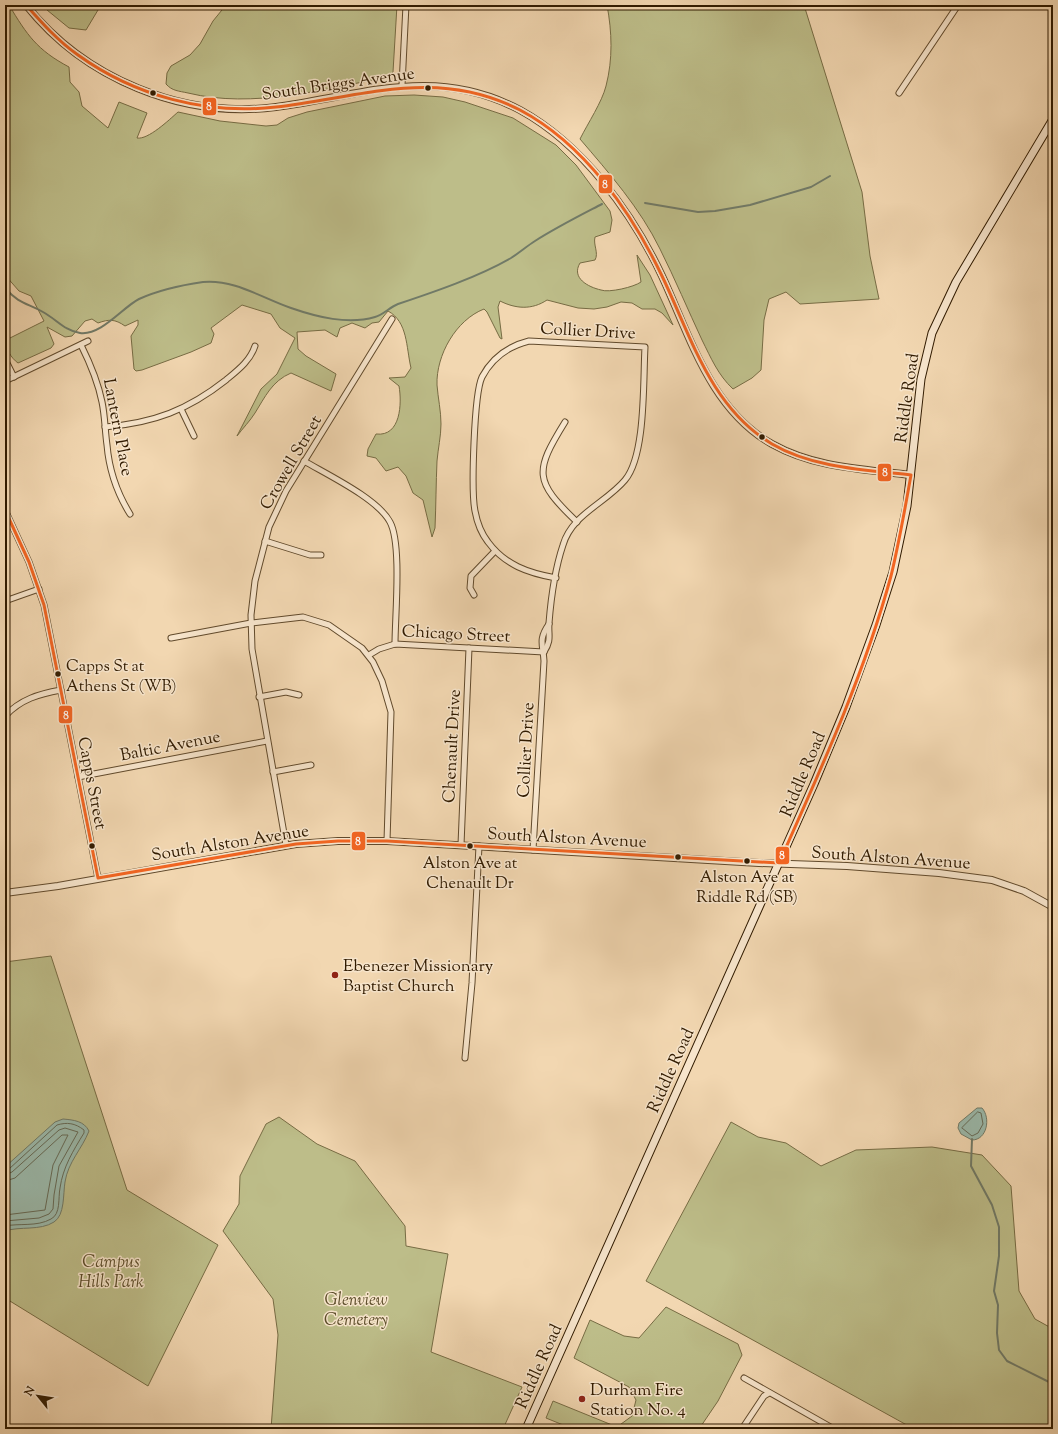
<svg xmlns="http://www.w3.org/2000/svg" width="1058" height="1434" font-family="'Sorts Mill Goudy',serif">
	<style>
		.green { fill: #bdbd89; stroke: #776c44 }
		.water { fill: #9bbaac; stroke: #717a67 }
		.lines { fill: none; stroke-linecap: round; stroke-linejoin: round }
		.shore { stroke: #666a56; stroke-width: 1 }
		.stream { stroke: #717a67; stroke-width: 2 }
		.minor-casing { stroke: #614a2c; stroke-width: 7 }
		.tertiary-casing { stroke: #614a2c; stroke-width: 8 }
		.secondary-casing { stroke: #311b00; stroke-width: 9 }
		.minor { stroke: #f7e5cc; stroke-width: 5 }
		.tertiary { stroke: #f7e5cc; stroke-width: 6 }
		.secondary { stroke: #f7e5cc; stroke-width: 7 }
		.bus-1-casing { stroke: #f7e5cc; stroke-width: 6 }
		.bus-1 { stroke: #f26522; stroke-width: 3 }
		.bus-dot { fill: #311b00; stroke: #f7e5cc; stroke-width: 1.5 }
		.poi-dot { fill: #8f2418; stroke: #f7e5cc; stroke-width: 1.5 }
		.labels { text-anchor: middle; stroke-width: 3; stroke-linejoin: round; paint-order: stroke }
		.bus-label { font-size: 16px; fill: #311b00; stroke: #f7e5cc }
		.street-label { font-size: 17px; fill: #311b00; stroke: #f7e5cc }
		.poi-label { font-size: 17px; fill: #311b00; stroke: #f7e5cc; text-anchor: start }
		.park-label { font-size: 17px; font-style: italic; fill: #5b4c29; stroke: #f7e5cc }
		.line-badge { stroke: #f7e5cc; stroke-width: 1.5 }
		.badge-label { font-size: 11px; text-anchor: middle; font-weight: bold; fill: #fff }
	</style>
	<rect width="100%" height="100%" fill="#f2d7b1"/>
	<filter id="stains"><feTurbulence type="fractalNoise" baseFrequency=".005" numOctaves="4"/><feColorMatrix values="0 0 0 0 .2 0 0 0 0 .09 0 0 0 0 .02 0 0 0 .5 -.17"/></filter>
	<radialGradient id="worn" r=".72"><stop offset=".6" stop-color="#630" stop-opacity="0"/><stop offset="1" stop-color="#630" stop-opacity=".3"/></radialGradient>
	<g class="green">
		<path d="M5 5H9C27 35 37 50 69 67L70 82 79 92 82 106 108 128 119 102 147 113 137 138C148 140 169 120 178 112L220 121 266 126 277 125 288 118 307 112 385 96 414 95 443 97 465 102 513 118 556 145 576 165 610 211 612 220 610 232 595 237C593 245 599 253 595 260L580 263C571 278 588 287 601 290 609 293 634 287 641 282L637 255 650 275 673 325 662 313 655 309H642L632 303 621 302 607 307 594 309 578 308 547 300C532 310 516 309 500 301L498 307 502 339 500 338 487 312 484 309C456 320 436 355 437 385 438 398 441 411 441 424 441 436 438 449 437 461 436 483 436 505 435 528L432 537 423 500 413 493 406 476 398 467 386 471 376 458 367 456 368 449 376 434C401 437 402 403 399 386L389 378 405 377 411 368C406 347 408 322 388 311L379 322 372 323 365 328 352 323 340 328 337 337 325 330 297 332 298 349 306 356 336 374 331 391 291 373C272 381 265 397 255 413 250 421 243 428 237 436L261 389 277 374 295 338 280 328 271 314 242 305 211 328 214 334 211 343 191 352 142 370 136 371 134 369 131 336 138 325V320L125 326C115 319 109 319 98 323L92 319 85 321 72 336 65 337 47 327 54 344 51 348 18 363C11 358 5 348 6 340L44 321 31 296 19 291 5 275Z"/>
		<polygon points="50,5 101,5 86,30 69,28 47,10"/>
		<path d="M226 5H397L393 72 388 77C324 89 253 109 188 93 179 91 172 91 166 84L167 73 171 66 190 55 200 44 213 21Z"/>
		<path d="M607 5H804L862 192 870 256 879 299 800 304 786 292 769 299 764 320 761 370 752 378 733 389C718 375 711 358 702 340 688 310 675 279 660 249 640 208 609 173 580 139 588 123 602 102 606 86 613 59 612 32 607 5Z"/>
		<polygon points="51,956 127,1190 218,1245 148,1386 5,1298 5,962"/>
		<polygon points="279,1117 317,1144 355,1161 405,1226 406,1246 448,1254 431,1352 522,1387 503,1429 271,1429 278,1335 273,1299 223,1231 239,1204 240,1176 266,1124"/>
		<polygon points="731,1122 758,1137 786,1143 821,1166 856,1150 932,1147 982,1155 1011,1186 1019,1291 1035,1319 1053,1329 1053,1429 914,1429 646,1281"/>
		<polygon points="666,1307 738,1344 742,1355 718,1401 699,1429 573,1429 546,1418 553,1401 617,1427 632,1416 636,1400 629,1387 574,1358 590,1320 624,1336 639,1338"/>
	</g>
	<g class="water">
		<path d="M977 1108H982C991 1118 987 1140 972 1140L961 1134 958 1128 959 1123Z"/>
		<path d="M63 1119C74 1120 84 1121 89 1131 82 1149 68 1162 65 1182 63 1194 65 1215 54 1222 40 1231 20 1226 5 1231V1167L55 1122Z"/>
	</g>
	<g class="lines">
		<g class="shore">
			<polygon points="978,1112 981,1113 983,1124 978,1133 972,1136 962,1128"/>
			<path d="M5 1170 9 1169 57 1125C67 1122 75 1123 84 1130V1133C73 1151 63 1167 60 1188 58 1198 61 1214 51 1219 37 1227 19 1223 5 1226"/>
			<polyline points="5,1175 12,1172 59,1130 65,1128 78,1132 59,1166 54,1195 53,1209 49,1214 39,1218 5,1221"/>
			<polyline points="5,1181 15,1178 62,1135 68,1135 53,1165 45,1210 5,1215"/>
		</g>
		<g class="stream">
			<polyline points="645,203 698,212 715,211 750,205 811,187 830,176"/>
			<path d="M5 288C19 304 27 303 43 312 56 319 65 331 80 333 101 336 123 307 139 299 159 290 182 285 203 282 234 279 262 298 291 308 317 317 348 325 375 317 383 315 390 307 398 304 434 292 478 277 511 258 519 253 527 246 535 241 557 227 579 216 602 204"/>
			<polyline points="972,1139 971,1166 992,1205 999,1227 999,1256 994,1291 998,1305 997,1333 999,1350 1007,1361 1053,1384"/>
		</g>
		<defs>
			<g id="minor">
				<polyline points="402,85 406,5"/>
				<polyline points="899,93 958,5"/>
				<path d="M81 345C90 363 98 382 102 402 105 416 105 431 107 445 109 469 117 493 130 514"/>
				<polyline points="5,359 14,377"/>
				<polyline points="5,381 88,341"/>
				<polyline points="181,409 194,436"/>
				<path d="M565 422C534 472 534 481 577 522"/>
				<path d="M105 427C154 423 188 410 226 380 238 370 250 361 255 346"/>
				<path d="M304 461C328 475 378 499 390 522 402 544 395 616 395 644"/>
				<polyline points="5,510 29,562 44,605 98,878"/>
				<polyline points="265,541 310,555 321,555"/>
				<polyline points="474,595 470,588 471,576 495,551"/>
				<polyline points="5,601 39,589"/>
				<polyline points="171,638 251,623 303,617 329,625 362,648 373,662 382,681 391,712 387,841"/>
				<path d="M544 652C552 639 548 636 549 623 551 598 555 569 563 545 572 514 606 503 625 480 646 455 643 381 645 347L529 341C509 346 492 358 482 377 474 394 471 491 475 511 477 522 481 533 488 542 505 565 528 573 556 578"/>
				<polyline points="369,655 379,649 395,644 544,652"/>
				<polyline points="259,697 286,692 299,695"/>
				<path d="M5 716C21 699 39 694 61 690"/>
				<polyline points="273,772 311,765"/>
				<polyline points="78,777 267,741"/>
				<polyline points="286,845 252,649 251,615 255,581 269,527 286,491 392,319"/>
				<polyline points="461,845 469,648"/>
				<path d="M533 850 544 661C543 644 538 640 549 624"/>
				<polyline points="465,1058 472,983 479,846"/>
				<polyline points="744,1378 834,1429"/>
				<polyline points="742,1429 764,1396 769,1393"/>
			</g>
			<g id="tertiary">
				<path d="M26 5C85 79 182 119 276 107 364 95 435 65 520 110 582 144 632 212 662 276 690 336 710 409 772 444 815 468 863 469 911 475"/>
				<polyline points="5,893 58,886 296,844 338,841 387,841 759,863 847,866 939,873 992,880 1024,891 1053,907"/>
			</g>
			<polyline id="secondary" points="526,1429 814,784 846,707 876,625 893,572 907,506 921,379 932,333 956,282 1053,119"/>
		</defs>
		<use href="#minor" class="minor-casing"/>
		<use href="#tertiary" class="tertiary-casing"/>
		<use href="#secondary" class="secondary-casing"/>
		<use href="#minor" class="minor"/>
		<use href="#tertiary" class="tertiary"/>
		<use href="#secondary" class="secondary"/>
		<defs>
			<path id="bus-1" d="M5 510 29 562 44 605 98 878 296 844 338 841H387L779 863C821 769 864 675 891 576 899 543 905 509 911 475 865 470 813 468 772 444 710 407 691 336 662 276 631 211 584 144 520 110 437 67 362 97 276 107 206 115 135 96 78 55 58 41 42 23 26 5"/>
		</defs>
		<use href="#bus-1" class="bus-1-casing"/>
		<use href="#bus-1" class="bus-1"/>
	</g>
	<g class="bus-dot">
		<circle cx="428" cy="88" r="3.5"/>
		<circle cx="153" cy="93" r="3.5"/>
		<circle cx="762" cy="437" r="3.5"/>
		<circle cx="58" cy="674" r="3.5"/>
		<circle cx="92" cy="846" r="3.5"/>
		<circle cx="470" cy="846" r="3.5"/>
		<circle cx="678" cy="857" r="3.5"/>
		<circle cx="747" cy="861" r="3.5"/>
	</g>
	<g class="poi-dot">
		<circle cx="335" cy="975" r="4"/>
		<circle cx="582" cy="1399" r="4"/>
	</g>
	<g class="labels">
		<g class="bus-label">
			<text x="66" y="671" text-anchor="start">Capps St at<tspan x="66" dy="20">Athens St (WB)</tspan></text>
			<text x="470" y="868">Alston Ave at<tspan x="470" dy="20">Chenault Dr</tspan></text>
			<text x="747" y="882">Alston Ave at<tspan x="747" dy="20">Riddle Rd (SB)</tspan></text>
		</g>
		<g class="street-label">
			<text transform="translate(338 83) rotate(-8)" y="6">South Briggs Avenue</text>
			<text transform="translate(588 330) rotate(3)" y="6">Collier Drive</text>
			<text transform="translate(906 398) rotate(-82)" y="6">Riddle Road</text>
			<text transform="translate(119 427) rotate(79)" y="6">Lantern Place</text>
			<text transform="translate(290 462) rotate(-60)" y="6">Crowell Street</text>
			<text transform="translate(456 633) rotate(3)" y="6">Chicago Street</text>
			<text transform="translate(170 745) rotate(-11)" y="6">Baltic Avenue</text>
			<text transform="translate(451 746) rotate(-87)" y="6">Chenault Drive</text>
			<text transform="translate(525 750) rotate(-87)" y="6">Collier Drive</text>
			<text transform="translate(802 774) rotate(-67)" y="6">Riddle Road</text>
			<text transform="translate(93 783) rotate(79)" y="6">Capps Street</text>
			<text transform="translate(567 837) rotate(3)" y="6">South Alston Avenue</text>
			<text transform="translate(230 842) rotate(-9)" y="6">South Alston Avenue</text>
			<text transform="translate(891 857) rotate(4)" y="6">South Alston Avenue</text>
			<text transform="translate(670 1070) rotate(-66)" y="6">Riddle Road</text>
			<text transform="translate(538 1366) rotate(-66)" y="6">Riddle Road</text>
		</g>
		<g class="poi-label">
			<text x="343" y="971">Ebenezer Missionary<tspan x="343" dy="20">Baptist Church</tspan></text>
			<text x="590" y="1395">Durham Fire<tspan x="590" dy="20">Station No. 4</tspan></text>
		</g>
		<g class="park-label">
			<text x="111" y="1267">Campus<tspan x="111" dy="20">Hills Park</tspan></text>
			<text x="356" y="1305">Glenview<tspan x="356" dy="20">Cemetery</tspan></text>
		</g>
	</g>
	<g class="line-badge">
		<rect x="202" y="97" width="15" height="19" rx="4" fill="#f26522"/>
		<rect x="598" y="174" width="15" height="20" rx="4" fill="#f26522"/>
		<rect x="877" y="463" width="15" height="19" rx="4" fill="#f26522"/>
		<rect x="58" y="705" width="15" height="19" rx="4" fill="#f26522"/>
		<rect x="351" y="831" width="15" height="20" rx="4" fill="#f26522"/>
		<rect x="775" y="846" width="15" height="19" rx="4" fill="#f26522"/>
	</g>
	<g class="badge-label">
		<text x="209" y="110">8</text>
		<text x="605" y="188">8</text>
		<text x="885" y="476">8</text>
		<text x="66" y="719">8</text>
		<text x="358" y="845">8</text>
		<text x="782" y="859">8</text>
	</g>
	<rect width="1058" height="1434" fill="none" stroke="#f2d7b1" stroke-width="20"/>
	<rect x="6" y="6" width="1046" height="1422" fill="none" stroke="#311b00" stroke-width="2"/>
	<rect x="10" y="10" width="1038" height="1414" fill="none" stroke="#311b00"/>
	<g transform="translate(38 1396) rotate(300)" stroke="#f7e5cc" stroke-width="3" paint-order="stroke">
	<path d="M0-3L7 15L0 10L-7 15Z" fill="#311b00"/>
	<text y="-6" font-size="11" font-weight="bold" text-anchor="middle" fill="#311b00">N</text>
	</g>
	<rect width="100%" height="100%" filter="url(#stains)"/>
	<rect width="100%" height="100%" fill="url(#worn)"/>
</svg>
